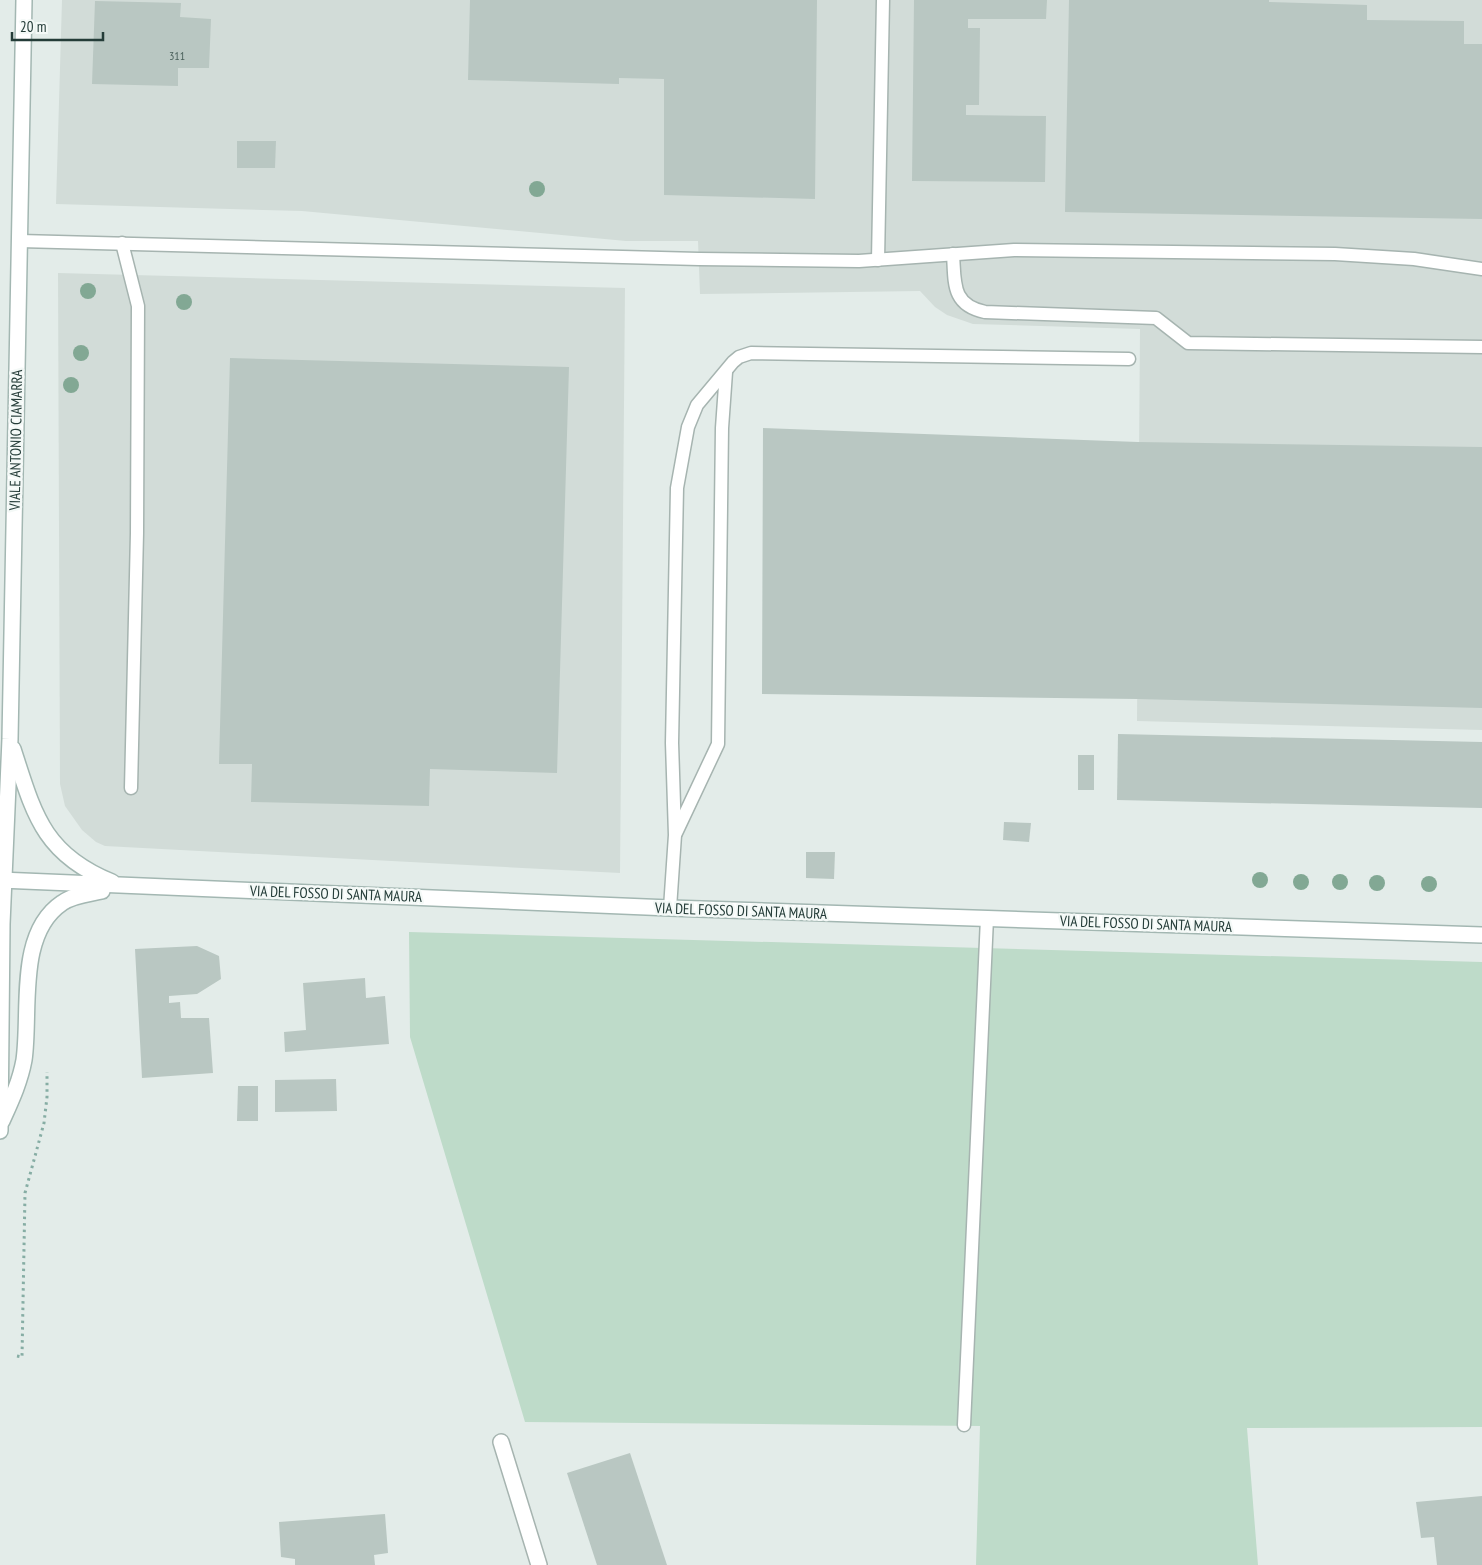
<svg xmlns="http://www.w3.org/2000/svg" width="1482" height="1565" font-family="'PT Sans Narrow',sans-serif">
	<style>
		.built { fill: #d2dcd8 }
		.green { fill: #bedbc9 }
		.building { fill: #b9c7c2 }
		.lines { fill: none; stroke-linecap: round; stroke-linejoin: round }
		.lane-casing { stroke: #a6b4b0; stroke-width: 15 }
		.street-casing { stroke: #a6b4b0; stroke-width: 18 }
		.secondary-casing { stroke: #a3b7b2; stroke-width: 18 }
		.path { stroke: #86ada4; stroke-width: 3; stroke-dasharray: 2.5 4; stroke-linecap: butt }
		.lane { stroke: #fff; stroke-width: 12 }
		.street { stroke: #fff; stroke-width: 15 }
		.secondary { stroke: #fff; stroke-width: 15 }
		.tree { fill: #82a894 }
		.labels { text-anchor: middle; stroke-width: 4.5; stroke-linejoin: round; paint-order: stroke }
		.number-label { font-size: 12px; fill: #495f5a }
		.street-label { font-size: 15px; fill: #243c38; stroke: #f4f9f7 }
	</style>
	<rect width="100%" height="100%" fill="#e3ece9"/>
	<g class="built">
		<polygon points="62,0 1482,0 1482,730 1137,721 1140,329 973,324 947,315 935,307 920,291 700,294 698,241 626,241 302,211 56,204"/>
		<polygon points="58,273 625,288 620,873 105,846 96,842 82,830 65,806 60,784"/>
	</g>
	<polygon class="green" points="409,932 1482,962 1482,1427 1247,1428 1258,1565 976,1565 980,1426 525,1422 410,1037"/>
	<g class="building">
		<polygon points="470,0 817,0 815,199 664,195 664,79 619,78 619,84 468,80"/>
		<polygon points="914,0 1047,0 1046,19 968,19 968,28 980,28 979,105 966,105 966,115 1046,116 1045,182 912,181"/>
		<polygon points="1069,0 1269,0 1269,2 1367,5 1367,20 1464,21 1464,44 1482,44 1482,219 1065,212"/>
		<polygon points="95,1 181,3 180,17 211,19 209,68 178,68 178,86 92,84"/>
		<polygon points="237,141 276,141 275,168 237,168"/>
		<polygon points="230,358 569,367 557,773 430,769 429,806 251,802 252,764 219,764"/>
		<polygon points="763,428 1138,442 1482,447 1482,708 1137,699 762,694"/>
		<polygon points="1118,734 1482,742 1482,808 1117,800"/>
		<rect x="1078" y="755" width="16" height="35"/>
		<polygon points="1004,822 1031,823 1029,842 1003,840"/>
		<polygon points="806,852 835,852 834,879 806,878"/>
		<polygon points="197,946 219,956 221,979 197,994 169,996 169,1003 180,1002 181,1018 209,1018 213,1073 142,1078 135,949"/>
		<polygon points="365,978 366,998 385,996 389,1044 285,1052 284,1032 306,1030 303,983"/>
		<polygon points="336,1079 337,1111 275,1112 275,1080"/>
		<polygon points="238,1086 258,1086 258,1121 237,1121"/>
		<polygon points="630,1453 667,1565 597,1565 567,1473"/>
		<polygon points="1482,1496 1482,1565 1437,1565 1434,1537 1421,1538 1416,1502"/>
		<polygon points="385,1514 388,1553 374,1555 375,1565 295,1565 295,1559 281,1557 279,1522"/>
	</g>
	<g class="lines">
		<defs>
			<g id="lane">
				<polyline points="20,241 699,259 859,261 1014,250 1335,254 1414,259 1482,269"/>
				<polyline points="122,243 138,306 137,533 131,788"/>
				<path d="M953 254C955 282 951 305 985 312L1156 318 1188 343 1482 347"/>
				<polyline points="878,260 883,0"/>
				<polyline points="676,833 718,744 722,428 726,372"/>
				<polyline points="670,908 675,835 672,743 677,488 688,427 697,405 733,362 739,357 751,353 1129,359"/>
				<polyline points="964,1425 987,918"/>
			</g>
			<polyline id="street" points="501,1442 539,1565"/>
			<g id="secondary">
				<path d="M13 749C34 814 43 854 112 882"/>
				<polyline points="0,880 670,908 1482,935"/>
				<path d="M2 1121C11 1101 20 1082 24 1060 31 1012 16 934 62 903 73 895 88 894 102 891"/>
				<polyline points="0,1131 2,924 10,739 24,0"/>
			</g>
		</defs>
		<use href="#lane" class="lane-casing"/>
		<use href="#street" class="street-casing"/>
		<use href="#secondary" class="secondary-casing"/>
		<polyline class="path" points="17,1356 22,1357 25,1193 44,1123 47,1097 47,1072"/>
		<use href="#lane" class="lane"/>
		<use href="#street" class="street"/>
		<use href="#secondary" class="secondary"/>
	</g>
	<g class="tree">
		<circle cx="537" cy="189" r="8"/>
		<circle cx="88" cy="291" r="8"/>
		<circle cx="184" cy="302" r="8"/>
		<circle cx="81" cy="353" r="8"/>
		<circle cx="71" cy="385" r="8"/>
		<circle cx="1260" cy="880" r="8"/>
		<circle cx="1301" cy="882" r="8"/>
		<circle cx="1340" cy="882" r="8"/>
		<circle cx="1377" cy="883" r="8"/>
		<circle cx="1429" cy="884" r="8"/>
	</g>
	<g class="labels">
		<g class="number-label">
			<text x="177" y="60">311</text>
		</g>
		<g class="street-label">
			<text transform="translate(16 440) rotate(-89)" y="5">VIALE ANTONIO CIAMARRA</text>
			<text transform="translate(336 894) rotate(2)" y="5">VIA DEL FOSSO DI SANTA MAURA</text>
			<text transform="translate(741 911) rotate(2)" y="5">VIA DEL FOSSO DI SANTA MAURA</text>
			<text transform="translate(1146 924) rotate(2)" y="5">VIA DEL FOSSO DI SANTA MAURA</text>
		</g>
	</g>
	<path d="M12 32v8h91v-8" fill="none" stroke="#243c38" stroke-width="2.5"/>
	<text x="20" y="32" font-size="15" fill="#243c38" stroke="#f4f9f7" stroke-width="4" paint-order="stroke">20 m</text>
</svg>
